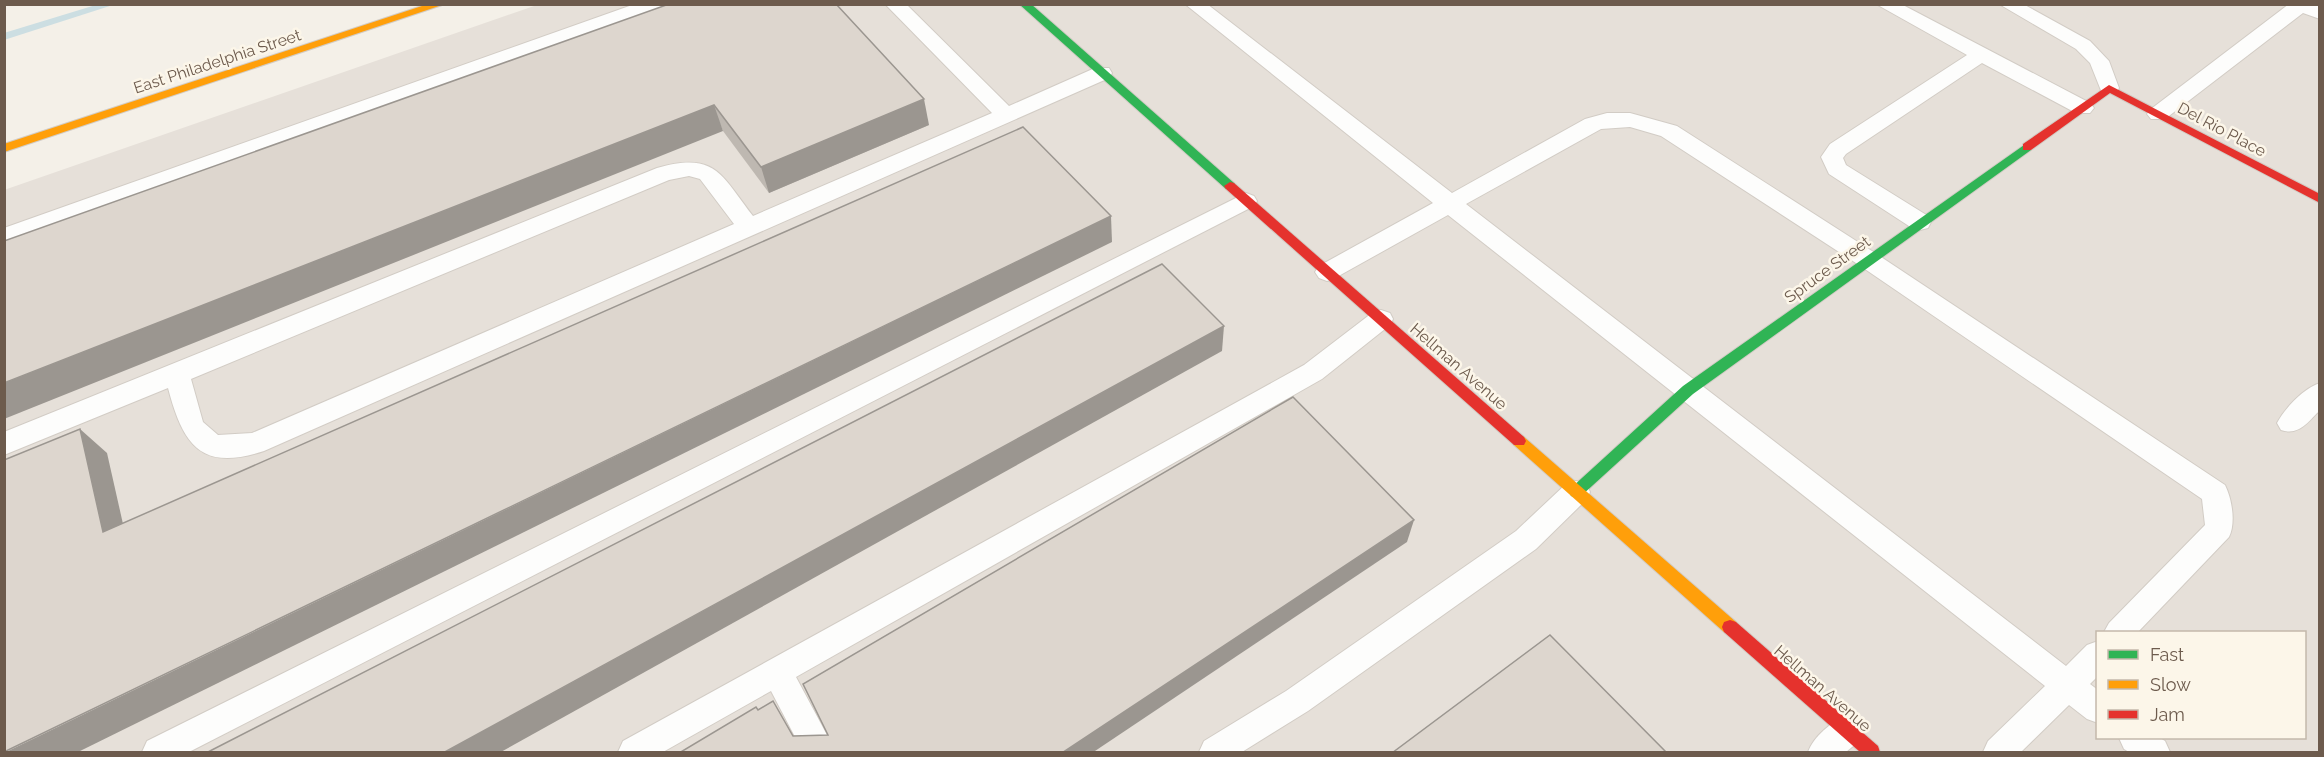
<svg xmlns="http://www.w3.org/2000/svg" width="2324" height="757" font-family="Raleway,sans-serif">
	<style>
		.industrial { fill: #e6e0d9; fill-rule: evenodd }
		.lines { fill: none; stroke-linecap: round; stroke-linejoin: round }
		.stream { fill: #ccdee2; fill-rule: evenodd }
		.lane-casing { stroke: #d2ccc5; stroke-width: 2 }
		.fast-casing { stroke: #d2ccc5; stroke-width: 2 }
		.slow-casing { stroke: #d2ccc5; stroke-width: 2 }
		.jam-casing { stroke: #d2ccc5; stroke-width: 2 }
		.lane { fill: #fdfdfc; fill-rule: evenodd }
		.fast { fill: #30b455; fill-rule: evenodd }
		.slow { fill: #ff9f0a; fill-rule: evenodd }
		.jam { fill: #e5322d; fill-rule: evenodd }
		.wall { fill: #beb8b1 }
		.shaded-wall { fill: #9b9690 }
		.building { fill: #ddd6ce; stroke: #9b9690; stroke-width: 1.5 }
		.labels { text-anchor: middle; stroke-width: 5; stroke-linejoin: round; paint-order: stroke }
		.street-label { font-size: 16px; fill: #6d5b4d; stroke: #fcf6e9 }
	</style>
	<rect width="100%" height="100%" fill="#f4f0e8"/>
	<path class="industrial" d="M537 5H2319V752H5L4 190ZM2098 632H2304V738H2098Z"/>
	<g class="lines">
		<polygon class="stream" points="99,4 116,4 4,40 4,33"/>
		<defs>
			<g id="lane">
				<polygon points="635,4 664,4 662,8 4,245 4,228"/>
				<path d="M885 4H906L1009 106 1095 68H1109L1112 73 1109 78 264 451C201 472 183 445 168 388L4 455V432L657 168C716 151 721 175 753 216L992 113ZM689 176 700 179 734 224 252 433 218 435 203 422 191 379 669 180Z"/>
				<path d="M1185 4H1207L1452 193 1585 119 1607 113H1630L1677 126 1875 253 2225 485C2232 499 2236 523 2229 537L2138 632H2104L2109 623 2205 525 2202 499 1859 265 1661 136 1630 127 1601 129 1466 204 2066 666 2087 645 2098 641V676L2090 684 2098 690V723L2087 719 2069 705 2021 752H1983L1988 741 2045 686 1448 215 1335 278 1327 281 1319 278 1315 272 1319 266 1433 203Z"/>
				<polygon points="1876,4 1901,4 2090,103 2094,108 2090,113 2076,113 1982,63 1846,154 1843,158 1846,165 1928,216 1931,222 1928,228 1920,230 1912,228 1829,174 1821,157 1830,144 1967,55"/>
				<polygon points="1999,4 2023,4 2090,41 2109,61 2119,88 2116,93 2102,93 2090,63 2076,49"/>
				<polygon points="2289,4 2320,6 2320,19 2303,13 2165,119 2151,119 2147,114 2151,109"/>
				<polygon points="1246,193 1254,196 1257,201 1254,206 189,752 142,752 147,741"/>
				<polygon points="1381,310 1390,313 1393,319 1390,325 1322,379 796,677 836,752 803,752 771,691 663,752 618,752 623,741 1304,365 1372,313"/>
				<path d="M2320 383V410C2308 422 2299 436 2281 430L2277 423C2285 408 2304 388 2320 383Z"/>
				<polygon points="1576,481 1586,484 1590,492 1586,500 1536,549 1308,711 1242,752 1199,752 1204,741 1286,691 1516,531 1566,484"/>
				<path d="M1847 716 1858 720 1863 731 1858 742 1846 752H1808C1814 736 1831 722 1847 716Z"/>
				<polygon points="2119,738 2160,738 2165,741 2170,752 2129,752 2124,749"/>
			</g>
			<g id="fast">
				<polygon points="1019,4 1031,4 1234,183 1236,186 1234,189 1226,189"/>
				<polygon points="2027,143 2031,144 2031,150 1693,394 1581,496 1576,498 1571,496 1569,492 1571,488 1683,386"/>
			</g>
			<g id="slow">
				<polygon points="428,4 445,4 4,152 4,144"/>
				<polygon points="1519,435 1524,437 1736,622 1738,627 1736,632 1730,634 1724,632 1514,445 1512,441 1514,437"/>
			</g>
			<g id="jam">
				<polygon points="2109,85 2320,194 2320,203 2110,93 2031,150 2023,150 2023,144"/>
				<polygon points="1230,182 1234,183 1524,437 1526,441 1524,445 1514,445 1226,189 1224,186"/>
				<polygon points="1730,620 1736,622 1878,746 1880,752 1860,752 1724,632 1722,627 1724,622"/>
			</g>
		</defs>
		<use href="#lane" class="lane-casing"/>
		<use href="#fast" class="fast-casing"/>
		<use href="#slow" class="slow-casing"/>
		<use href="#jam" class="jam-casing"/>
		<use href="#lane" class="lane"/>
		<use href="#fast" class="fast"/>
		<use href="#slow" class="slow"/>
		<use href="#jam" class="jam"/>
	</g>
	<polygon class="wall" points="669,4 929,125 769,193 723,131"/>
	<g class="shaded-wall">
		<polygon points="924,99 929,125 769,193 761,167"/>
		<polygon points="714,105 723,131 4,419 4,383"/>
		<polygon points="1111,216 1112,242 76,753 4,753"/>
		<polygon points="1224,326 1222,351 499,753 443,753"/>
		<polygon points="80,429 107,453 130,555 103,532"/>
		<polygon points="1414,520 1407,542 1092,753 1062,753"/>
	</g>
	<g class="building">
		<polygon points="669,4 836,4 924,99 761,167 714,105 4,383 4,241"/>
		<polygon points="1023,127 1111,216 4,752 4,460 80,429 103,532"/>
		<polygon points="1162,264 1224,326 443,753 206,753"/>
		<polygon points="1293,397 1414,520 1062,753 679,753 756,707 758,710 773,701 793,736 828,735 803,684"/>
		<polygon points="1550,635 1667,753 1392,753"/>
	</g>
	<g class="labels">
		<g class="street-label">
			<text transform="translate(217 61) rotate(-18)" y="6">East Philadelphia Street</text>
			<text transform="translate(2222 129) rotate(28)" y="6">Del Rio Place</text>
			<text transform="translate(1827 269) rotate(-36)" y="6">Spruce Street</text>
			<text transform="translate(1459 366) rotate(41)" y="6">Hellman Avenue</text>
			<text transform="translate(1823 688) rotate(41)" y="6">Hellman Avenue</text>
		</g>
	</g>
	<rect width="2324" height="757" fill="none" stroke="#6d5b4d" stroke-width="12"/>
	<rect x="2096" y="631" width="210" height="108" fill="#fcf6e9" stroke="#c3b8ab" stroke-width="1.5"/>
	<rect x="2108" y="650" width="30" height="9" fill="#30b455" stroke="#c3b8ab" stroke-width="1.5"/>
	<text x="2150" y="661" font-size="18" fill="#6d5b4d">Fast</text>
	<rect x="2108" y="680" width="30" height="9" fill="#ff9f0a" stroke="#c3b8ab" stroke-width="1.5"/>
	<text x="2150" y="691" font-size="18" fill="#6d5b4d">Slow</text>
	<rect x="2108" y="710" width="30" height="9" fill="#e5322d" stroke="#c3b8ab" stroke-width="1.5"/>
	<text x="2150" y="721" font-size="18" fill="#6d5b4d">Jam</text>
</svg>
